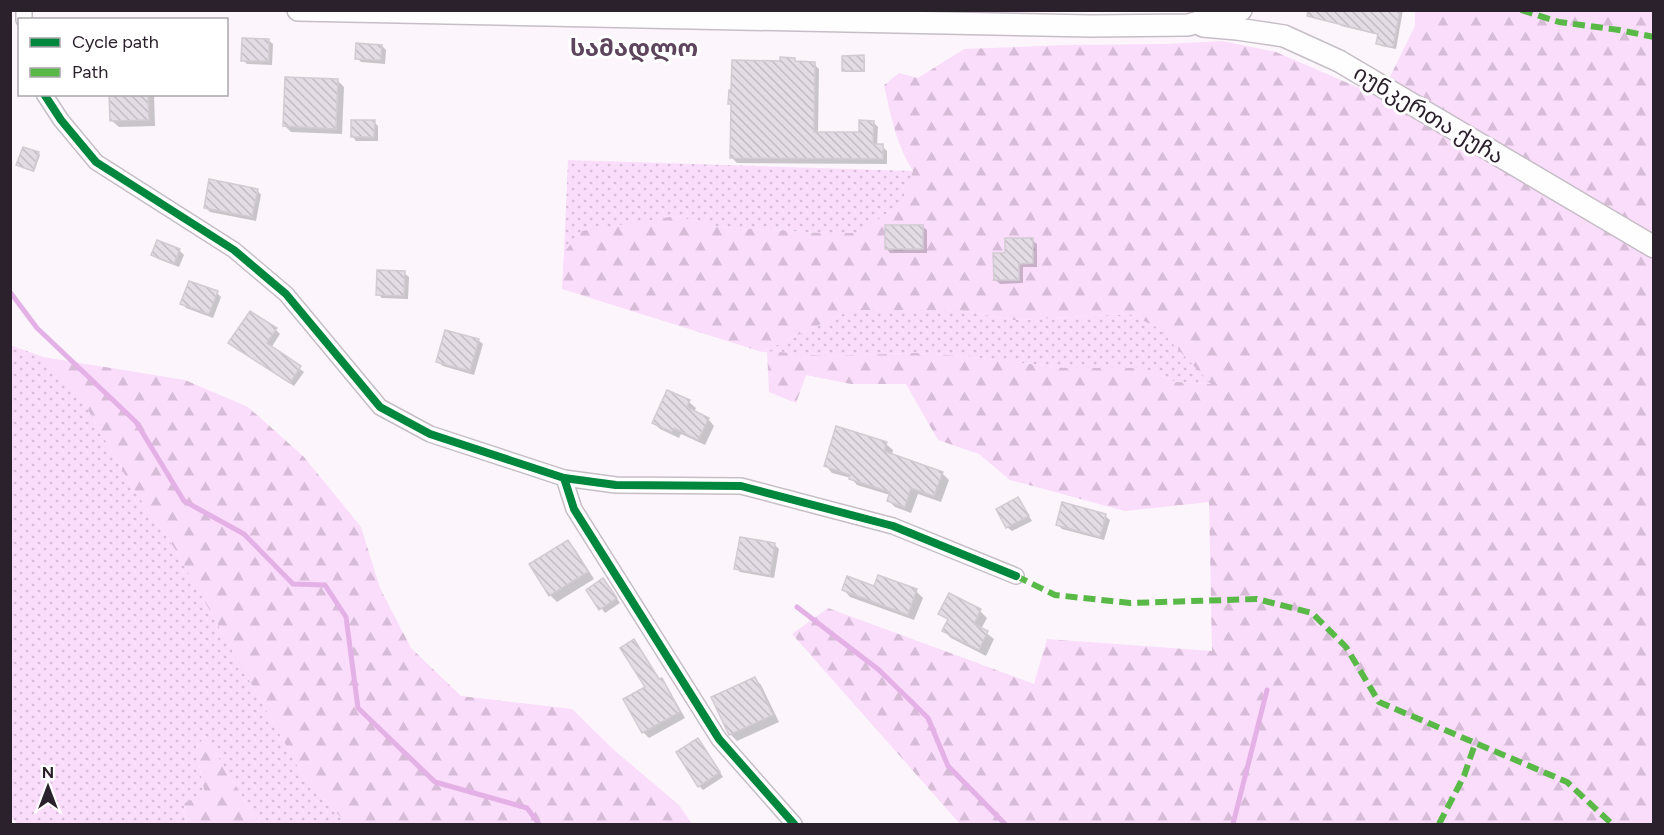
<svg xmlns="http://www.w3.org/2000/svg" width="1664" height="835" font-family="Figtree,'Noto Sans Georgian',sans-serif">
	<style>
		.grass { fill: url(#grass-dots) }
		.forest { fill: url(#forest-firs) }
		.shadow { fill: #0003 }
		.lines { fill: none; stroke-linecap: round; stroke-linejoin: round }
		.stream { stroke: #e4b1e6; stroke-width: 5 }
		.building { fill: url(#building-back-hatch); stroke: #d3cbd3; stroke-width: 1.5 }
		.street-casing { stroke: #c6bec6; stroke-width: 18 }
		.secondary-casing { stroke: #c6bec6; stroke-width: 24 }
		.street { stroke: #fffeff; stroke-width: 15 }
		.secondary { stroke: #fffeff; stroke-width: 21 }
		.quiet { stroke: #58b947; stroke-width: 6; stroke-dasharray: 12 6; stroke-linecap: butt }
		.cycleway-casing { stroke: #fff; stroke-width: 11 }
		.cycleway { stroke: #00873e; stroke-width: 8 }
		.labels { text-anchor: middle; stroke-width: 6; stroke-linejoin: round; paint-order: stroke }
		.street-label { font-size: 22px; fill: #2b212c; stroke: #fff }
		.neighbourhood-label { font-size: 24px; font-weight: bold; fill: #5c455d; stroke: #fff }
	</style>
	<defs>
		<pattern id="grass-dots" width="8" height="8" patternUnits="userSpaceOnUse" patternTransform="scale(1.5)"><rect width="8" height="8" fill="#fadcfb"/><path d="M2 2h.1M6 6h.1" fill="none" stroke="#d6bcd7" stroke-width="1.8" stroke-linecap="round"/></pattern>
		<pattern id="forest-firs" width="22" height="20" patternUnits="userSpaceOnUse" patternTransform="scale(1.5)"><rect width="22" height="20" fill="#fadcfb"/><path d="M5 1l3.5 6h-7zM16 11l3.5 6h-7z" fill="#d6bcd7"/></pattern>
		<pattern id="building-back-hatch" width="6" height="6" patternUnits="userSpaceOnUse" patternTransform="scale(1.5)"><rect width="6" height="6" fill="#e4dce4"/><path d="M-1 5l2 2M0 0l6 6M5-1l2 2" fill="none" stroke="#c4bcc4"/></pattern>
	</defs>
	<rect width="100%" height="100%" fill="#fcf6fc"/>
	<g class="grass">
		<polygon points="568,160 913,171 902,202 860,233 820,233 718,227 676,216 564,252"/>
		<polygon points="851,310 958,310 1014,320 1130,314 1157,327 1212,384 1176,382 1142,368 1065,368 964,356 916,353 825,356 762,352"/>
		<polygon points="10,345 43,357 84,403 132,487 175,549 305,779 347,824 259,824 205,736 196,748 205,796 184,803 186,824 18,824 11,817"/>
	</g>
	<g class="forest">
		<path d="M1415 11H1653V824H960L792 634 828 608 1034 684 1047 639 1212 651 1209 502 1125 511 1010 480 979 454 938 440 906 384H851L806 375 796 403 769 392 767 351 825 356 916 353 964 356 1065 368H1142L1176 382 1211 384 1157 327 1129 314 1014 320 958 310H851L762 352 562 289 564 252 582 231 676 216 718 227 820 233H860L902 202 913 171C896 143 891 117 884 85L899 73 918 78 964 49 1067 45 1167 44 1222 41 1276 52 1380 97 1415 26Z"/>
		<polygon points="43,357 185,380 248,407 304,457 361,527 380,588 411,648 461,696 572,709 614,750 679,805 692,824 347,824 305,779 175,549 132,487 84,403"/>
		<polygon points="205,736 259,824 186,824 184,803 205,795 196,748"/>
	</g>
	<g class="shadow">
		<polygon points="1384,10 1403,10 1396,49 1381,46 1378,43 1379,35 1341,26 1331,16"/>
		<polygon points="268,40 273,44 272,65 247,64 243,60"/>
		<polygon points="382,46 386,50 385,64 361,62 357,58"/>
		<polygon points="864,57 865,59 865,72 845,72 844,70"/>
		<polygon points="794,59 798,63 814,64 819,69 818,134 861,134 873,122 878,127 877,146 882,146 887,151 887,164 737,163 732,158 733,106 730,103 782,62"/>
		<polygon points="338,81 344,87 342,134 291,132 285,126"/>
		<polygon points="111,94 154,94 155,126 119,127 112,121"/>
		<polygon points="374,122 378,126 378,141 356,141 352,136"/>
		<polygon points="38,153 40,155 34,172 18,165"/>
		<polygon points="257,190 261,195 256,221 210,212 205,207"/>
		<polygon points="922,226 927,230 927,253 890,253 886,248"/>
		<polygon points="1032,240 1037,244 1037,267 1023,267 1023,283 1000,284 995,279 1007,254"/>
		<polygon points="179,250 184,255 179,267 158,259 153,254"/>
		<polygon points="404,273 409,277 408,299 382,298 378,294"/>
		<polygon points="217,293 221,297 213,318 186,308 182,303"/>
		<polygon points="276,330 280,334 271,348 304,372 294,386 235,347"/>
		<polygon points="478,340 483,344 474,375 443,366 438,362"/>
		<polygon points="689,402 696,408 694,412 708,419 714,426 705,445 681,434 679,438 660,429 653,423"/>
		<polygon points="886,444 893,450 892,455 942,473 949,480 941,502 918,494 911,513 895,507 888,500 890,495 857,485 851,478 832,473 826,466"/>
		<polygon points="1018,499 1032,521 1012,531 1007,527"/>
		<polygon points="1105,516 1110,520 1104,540 1062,529 1058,525"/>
		<polygon points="568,542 575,549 594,579 557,602 550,595"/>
		<polygon points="775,545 779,549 774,578 740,572 736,568"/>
		<polygon points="607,584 620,603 605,613 588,590"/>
		<polygon points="844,590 916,591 923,598 914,620 850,597"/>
		<polygon points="950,595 980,611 987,618 981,629 994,639 986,656 951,638 944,631 949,621 940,613"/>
		<polygon points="633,641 639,647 660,680 667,686 685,718 649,738 643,732 647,688"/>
		<polygon points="755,678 761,685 779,722 737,741 730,734"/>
		<polygon points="702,744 723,777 703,790 699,786"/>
	</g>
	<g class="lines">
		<g class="stream">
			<polyline points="10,292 37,328 136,422 184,501 244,534 293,584 325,585 346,617 358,708 435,782 527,808 539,824"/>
			<polyline points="797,607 879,670 928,718 948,766 1005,824"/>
			<polyline points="1233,824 1267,690"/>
		</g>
	</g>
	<g class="building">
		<polygon points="1308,10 1400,10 1393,47 1376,44 1378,34 1307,16"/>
		<polygon points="242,38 269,39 269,61 241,61"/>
		<polygon points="356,43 382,45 381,60 355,59"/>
		<polygon points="864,55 864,71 842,71 842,56"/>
		<polygon points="780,57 795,58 795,61 815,62 814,132 859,132 859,120 874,121 873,144 883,144 883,159 730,158 731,104 728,104 729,90 731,90 732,60 780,61"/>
		<polygon points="285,77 338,79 336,129 283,126"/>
		<polygon points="109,94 148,94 149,120 110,121"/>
		<polygon points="351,120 375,120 374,137 351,137"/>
		<polygon points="23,147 39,152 33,171 16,165"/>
		<polygon points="209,179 258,189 252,217 204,208"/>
		<rect x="885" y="225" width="38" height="24"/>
		<polygon points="1005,238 1033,238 1033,263 1019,264 1019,280 994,280 993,253 1005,253"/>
		<polygon points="157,240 180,249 174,264 151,255"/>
		<polygon points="377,270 405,271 404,296 376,295"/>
		<polygon points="189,281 218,291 209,314 180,304"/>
		<polygon points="250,311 277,328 267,343 301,366 290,383 228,343"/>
		<polygon points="445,330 479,339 470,371 436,362"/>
		<polygon points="667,390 690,400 687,407 709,418 698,440 674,428 672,432 652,423"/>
		<polygon points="836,426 887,442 884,451 943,472 934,496 911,488 905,507 887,501 890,492 849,479 850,475 824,466"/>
		<polygon points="1018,497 1029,516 1006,528 996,509"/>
		<polygon points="1062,502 1106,514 1100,537 1056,525"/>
		<polygon points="740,537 775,543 770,575 734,569"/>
		<polygon points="568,540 588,572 549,596 529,564"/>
		<polygon points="878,575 917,589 908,615 842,590 847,576 874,586"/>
		<polygon points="603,578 617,598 599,610 586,590"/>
		<polygon points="949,593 981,609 974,624 988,631 979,650 942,631 948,619 938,614"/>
		<polygon points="634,639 659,679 662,678 680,712 642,733 623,699 645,687 620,648"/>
		<polygon points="755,677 773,715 729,735 711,697"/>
		<polygon points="698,738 720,772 698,787 676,752"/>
	</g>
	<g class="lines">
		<defs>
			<g id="street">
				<polyline points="24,10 24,20"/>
				<polyline points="44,94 61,120 96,162 234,250 286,294 380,407 430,434 564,478 616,485 741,486 893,526 1016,576"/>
				<polyline points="564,478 574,509 719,739 794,824"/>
			</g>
			<g id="secondary">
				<polyline points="298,10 1091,26 1188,25 1241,10"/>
				<polyline points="1203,26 1237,29 1284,36 1339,61 1654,247"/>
			</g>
		</defs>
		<use href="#street" class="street-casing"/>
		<use href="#secondary" class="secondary-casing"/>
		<use href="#street" class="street"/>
		<use href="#secondary" class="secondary"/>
		<g class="quiet">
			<polyline points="1521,10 1559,22 1619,30 1654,37"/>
			<polyline points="1016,576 1055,595 1130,603 1257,599 1312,613 1346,647 1379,702 1567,782 1612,824"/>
			<polyline points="1439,824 1464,776 1475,744"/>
		</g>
		<defs>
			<g id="cycleway">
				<polyline points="44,94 61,120 96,162 234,250 286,294 380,407 430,434 564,478 616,485 741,486 893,526 1016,576"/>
				<polyline points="564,478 574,509 719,739 794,824"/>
			</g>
		</defs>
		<use href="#cycleway" class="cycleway-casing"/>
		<use href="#cycleway" class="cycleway"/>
	</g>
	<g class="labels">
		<g class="street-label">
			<text transform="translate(1429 114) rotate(31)" y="8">იუნკერთა ქუჩა</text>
		</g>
		<g class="neighbourhood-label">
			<text x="634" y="56">სამადლო</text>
		</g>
	</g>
	<rect width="1664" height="835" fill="none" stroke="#2b212c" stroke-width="24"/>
	<rect x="18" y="18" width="210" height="78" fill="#ffffff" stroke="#aaa6ab" stroke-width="1.5"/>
	<rect x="30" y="38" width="30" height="9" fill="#00873e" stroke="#aaa6ab" stroke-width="1.5"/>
	<text x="72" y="48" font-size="18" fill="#2b212c">Cycle path</text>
	<rect x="30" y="68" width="30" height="9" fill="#58b947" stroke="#aaa6ab" stroke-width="1.5"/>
	<text x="72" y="78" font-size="18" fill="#2b212c">Path</text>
	<g transform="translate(48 787)" stroke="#ffffff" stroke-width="4.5" paint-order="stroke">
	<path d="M0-4.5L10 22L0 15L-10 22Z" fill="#2b212c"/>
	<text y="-9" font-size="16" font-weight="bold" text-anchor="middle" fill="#2b212c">N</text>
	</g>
</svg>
